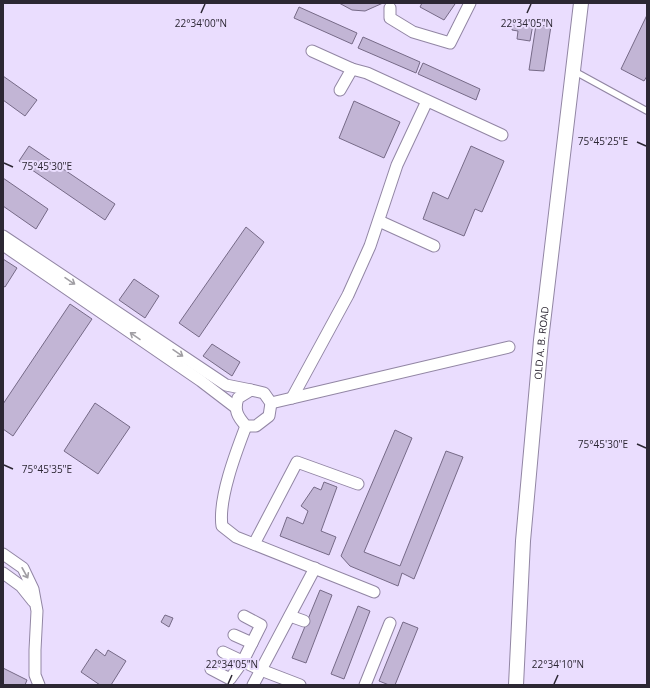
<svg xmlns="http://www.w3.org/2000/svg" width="650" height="688" font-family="'Open Sans',sans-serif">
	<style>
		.building { fill: #c2b5d5; stroke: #766a87 }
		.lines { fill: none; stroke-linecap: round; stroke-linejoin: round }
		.service-casing { stroke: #9286a4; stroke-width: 8 }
		.minor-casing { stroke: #9286a4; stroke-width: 13 }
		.tertiary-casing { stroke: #9286a4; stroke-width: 16 }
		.service { stroke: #fff; stroke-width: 5.5 }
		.minor { stroke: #fff; stroke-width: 11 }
		.tertiary { stroke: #fff; stroke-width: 14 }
		.oneway { stroke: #a09ea3 }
		.ticks { fill: none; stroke: #2c2733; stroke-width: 1.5 }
		.labels { text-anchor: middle; stroke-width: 4; stroke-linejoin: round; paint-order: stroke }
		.street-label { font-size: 10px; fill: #2c2733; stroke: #eaddfe }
		.ticks-label { font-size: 10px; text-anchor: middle; fill: #2c2733; stroke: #eaddfe; stroke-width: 4; stroke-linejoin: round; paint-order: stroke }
	</style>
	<rect width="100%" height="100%" fill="#eaddfe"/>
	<g class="building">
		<polygon points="339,3 383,3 365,11 352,10"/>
		<polygon points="422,3 453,3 455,4 444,20 420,7"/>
		<polygon points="299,7 357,33 352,44 294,18"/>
		<polygon points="647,15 647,76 644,81 621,69"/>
		<polygon points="514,21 533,24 530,41 517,39 518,31 512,30"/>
		<polygon points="536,25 551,26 544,71 529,70"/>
		<polygon points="363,37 420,62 416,73 358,48"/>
		<polygon points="423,63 480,89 476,100 418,74"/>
		<polygon points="3,76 37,100 25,116 3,100"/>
		<polygon points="354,101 400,122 384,158 339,138"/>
		<polygon points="29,146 115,204 105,220 19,161"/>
		<polygon points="471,146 504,161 482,212 475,209 464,236 423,219 433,192 448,199"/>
		<polygon points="3,178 48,209 36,229 3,206"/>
		<polygon points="246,227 264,242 199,337 179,323"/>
		<polygon points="3,259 17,268 5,287 3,286"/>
		<polygon points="134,279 159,296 145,318 119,300"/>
		<polygon points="70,304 92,319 13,436 3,429 3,404"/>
		<polygon points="212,344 240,362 232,376 203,356"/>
		<polygon points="95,403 130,427 98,474 64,451"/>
		<polygon points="395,430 412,438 364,552 400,566 446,451 463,457 414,579 402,573 398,586 350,566 341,556"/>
		<polygon points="324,482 337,487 321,531 336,537 329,555 280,536 287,517 303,524 308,511 301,506 314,487 321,490"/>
		<polygon points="320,590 332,595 306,663 292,658"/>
		<polygon points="358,606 370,611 344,679 331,674"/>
		<polygon points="165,615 173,618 169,627 161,622"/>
		<polygon points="403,622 418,628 395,685 389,685 379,681"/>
		<polygon points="96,649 105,656 108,650 126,661 111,685 100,685 81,672"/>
		<polygon points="3,668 27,680 25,685 3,685"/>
	</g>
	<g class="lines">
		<defs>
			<polyline id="service" points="574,71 647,111"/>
			<g id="minor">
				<polyline points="390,8 390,18 413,32 450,43 470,3"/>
				<polyline points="312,51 352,69 367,73 502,135"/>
				<polyline points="340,90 352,69"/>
				<polyline points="379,221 434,246"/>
				<polyline points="3,236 226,385 251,390"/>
				<polyline points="3,245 201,381 235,407"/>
				<path d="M251 390 264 393 271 403 269 416 256 426H246C237 416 234 410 238 398Z"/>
				<polyline points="292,398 348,295 370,246 397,165 427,101"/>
				<polyline points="271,403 509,347"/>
				<path d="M246 426C236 452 218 499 222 526L236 537 374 592"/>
				<polyline points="254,544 297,462 358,484"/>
				<polyline points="3,554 23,568 33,589 37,611 35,650 35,675 39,685"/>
				<polyline points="3,573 21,586 33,601"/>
				<polyline points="290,616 304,621"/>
				<polyline points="234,635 252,643"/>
				<polyline points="223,652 261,670 300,685"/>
				<polyline points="211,669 230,679 243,661 261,625 244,616"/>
				<polyline points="253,685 315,568"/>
				<polyline points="365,685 390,623"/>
			</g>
			<g id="tertiary">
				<path id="s1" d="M516 685 523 541 541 340 581 3"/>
			</g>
		</defs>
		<use href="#service" class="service-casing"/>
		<use href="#minor" class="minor-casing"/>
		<use href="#tertiary" class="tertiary-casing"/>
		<use href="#service" class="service"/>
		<use href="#minor" class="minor"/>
		<use href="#tertiary" class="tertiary"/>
	</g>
	<defs><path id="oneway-shaft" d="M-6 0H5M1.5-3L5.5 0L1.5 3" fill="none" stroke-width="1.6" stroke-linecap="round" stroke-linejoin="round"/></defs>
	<g class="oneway">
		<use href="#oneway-shaft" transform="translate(70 281) rotate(34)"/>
		<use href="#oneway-shaft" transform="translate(135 336) rotate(-145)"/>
		<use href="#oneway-shaft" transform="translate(178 353) rotate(34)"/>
		<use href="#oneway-shaft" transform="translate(25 573) rotate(61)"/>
	</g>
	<path class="ticks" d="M201 13 205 4M527 13 531 4M637 142 646 146M4 163 13 167M637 444 646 448M4 465 13 469M228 684 232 675M554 684 558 675"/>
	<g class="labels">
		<g class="street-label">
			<text dy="4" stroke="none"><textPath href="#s1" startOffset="343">OLD A. B. ROAD</textPath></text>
		</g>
	</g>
	<g class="ticks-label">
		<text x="201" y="27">22°34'00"N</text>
		<text x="527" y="27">22°34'05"N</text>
		<text x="603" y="145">75°45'25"E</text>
		<text x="47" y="170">75°45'30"E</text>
		<text x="603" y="448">75°45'30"E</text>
		<text x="47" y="473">75°45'35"E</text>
		<text x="232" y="668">22°34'05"N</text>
		<text x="558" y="668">22°34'10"N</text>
	</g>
	<rect width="650" height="688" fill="none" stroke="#2c2733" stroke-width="8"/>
</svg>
